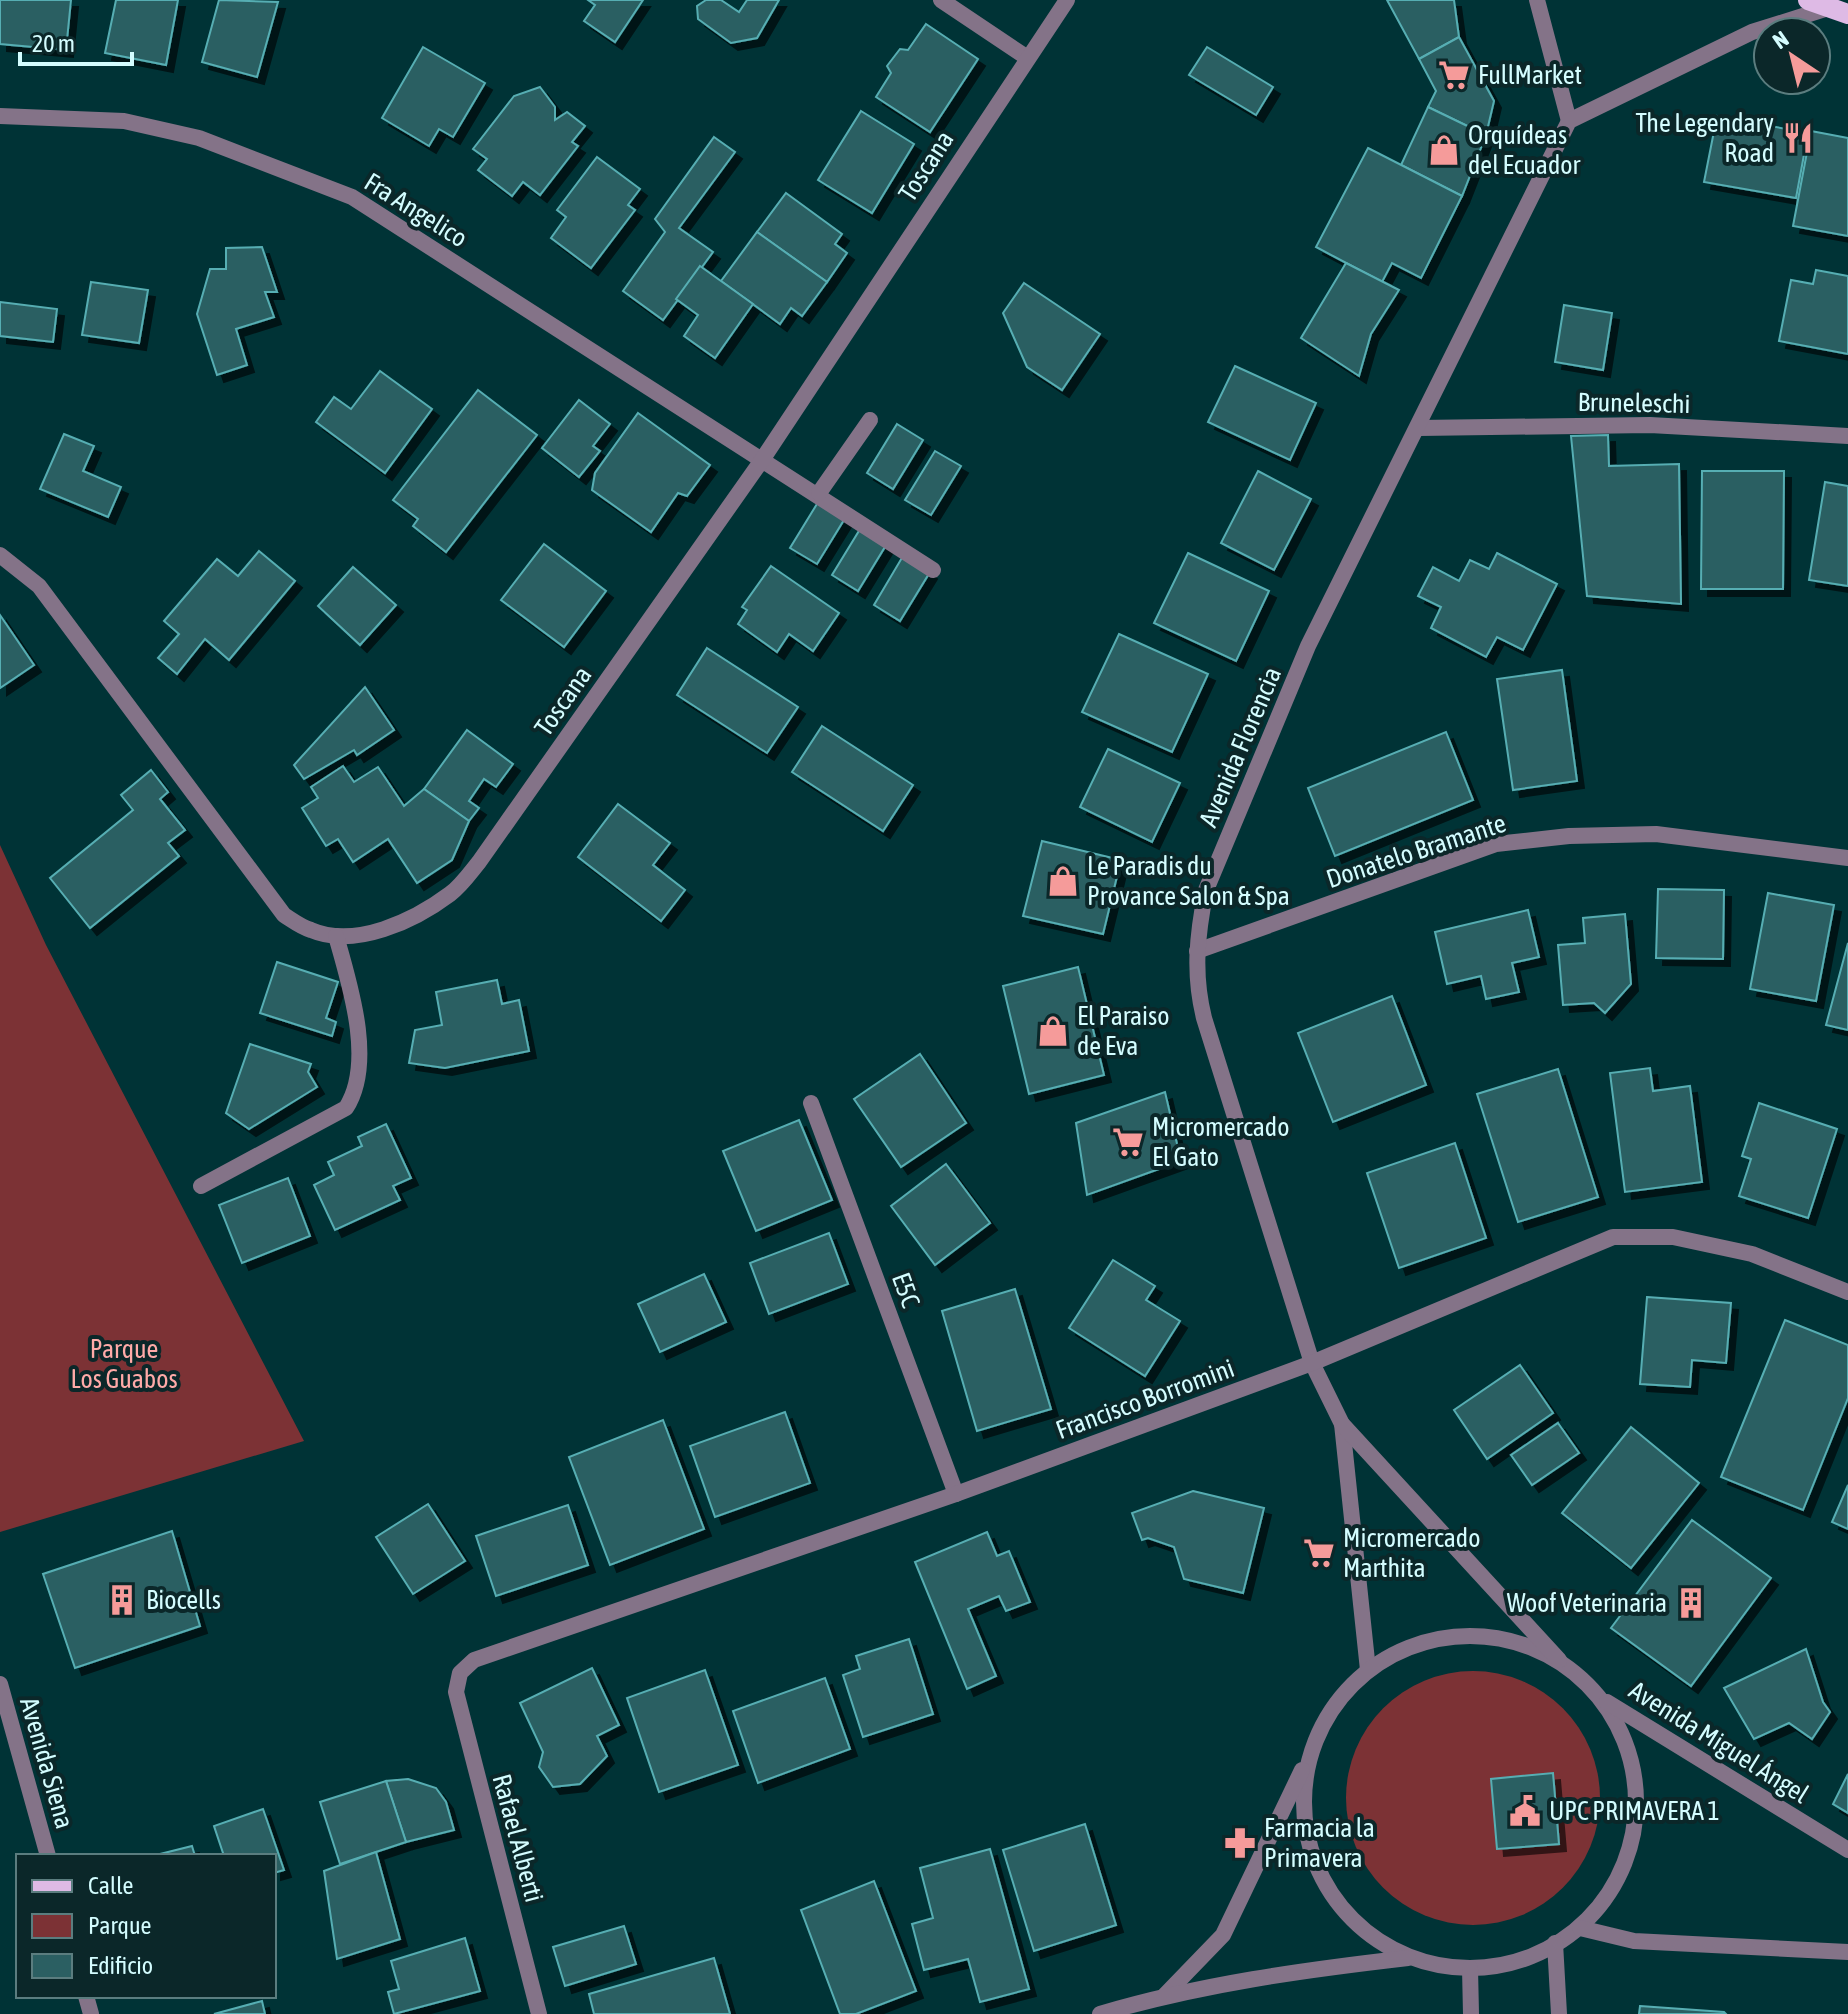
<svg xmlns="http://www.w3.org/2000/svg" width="1848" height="2014" font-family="'Asap Condensed',sans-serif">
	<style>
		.green { fill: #7c3235 }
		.building { fill: #2b5f62; stroke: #57aeb3; stroke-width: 2; filter: url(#shadow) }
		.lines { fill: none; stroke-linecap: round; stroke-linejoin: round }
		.street { stroke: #847388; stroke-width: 16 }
		.primary { stroke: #debae5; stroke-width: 20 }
		.labels { text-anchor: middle; stroke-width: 8; stroke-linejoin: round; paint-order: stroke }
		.poi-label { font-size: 26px; fill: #d4fdff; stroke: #0b2729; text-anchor: start }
		.street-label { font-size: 26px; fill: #d4fdff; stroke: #0b2729 }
		.park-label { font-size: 26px; fill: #ffaaa8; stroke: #0b2729 }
	</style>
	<defs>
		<filter id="shadow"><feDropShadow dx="7" dy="7" stdDeviation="0" flood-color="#0009"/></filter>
	</defs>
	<rect width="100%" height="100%" fill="#003336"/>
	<g class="green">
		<polygon points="0,845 46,945 304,1441 0,1532"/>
		<circle cx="1473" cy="1798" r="127"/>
	</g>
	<g class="building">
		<polygon points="0,0 71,0 66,50 0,44"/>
		<polygon points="116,0 178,0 166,65 105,53"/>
		<polygon points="219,0 278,2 257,77 202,62"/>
		<polygon points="588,0 643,0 615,42 584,21 595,5"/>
		<polygon points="706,0 721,0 739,12 747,0 779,0 757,38 731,43 698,19 697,6"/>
		<polygon points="1387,0 1454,0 1459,37 1419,59"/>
		<polygon points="926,24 978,59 930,132 876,97 891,73 887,66 900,49 908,50"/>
		<polygon points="1459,37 1494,101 1486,135 1428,107 1436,91 1419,59"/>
		<polygon points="423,47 485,83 453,137 439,129 429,146 382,118"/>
		<polygon points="1207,47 1273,87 1256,115 1189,75"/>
		<polygon points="540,87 555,107 555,120 567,112 585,126 572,142 578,146 540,195 523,182 512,196 478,170 487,159 473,149 514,96"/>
		<polygon points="1428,107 1486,135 1462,196 1401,165"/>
		<polygon points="861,111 914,144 872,213 818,180"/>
		<polygon points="1717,116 1808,133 1796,198 1704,182"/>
		<polygon points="1811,131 1848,138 1848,236 1793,226"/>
		<polygon points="714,137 735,152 679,228 713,252 663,320 623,291 665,232 655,219"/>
		<polygon points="1368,148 1462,196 1421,278 1392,263 1382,282 1316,247"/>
		<polygon points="597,157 640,189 628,205 635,210 591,268 551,238 566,217 557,210"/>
		<polygon points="786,193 842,234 835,244 847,253 827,282 757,232"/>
		<polygon points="757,232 827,282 802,316 791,308 780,324 721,281"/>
		<polygon points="262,247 277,292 265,292 274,317 236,329 247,365 217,375 197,314 210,269 226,269 226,248"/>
		<polygon points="1346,263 1399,290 1371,334 1359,376 1301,338"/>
		<polygon points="700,266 753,304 715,358 684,336 698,315 676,299"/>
		<polygon points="1816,270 1848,276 1848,354 1779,341 1791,280 1813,284"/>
		<polygon points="91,282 148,290 139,343 82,335"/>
		<polygon points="1024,283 1100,334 1062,390 1027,367 1003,313"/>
		<polygon points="0,302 57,309 53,342 0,336"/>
		<polygon points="1564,305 1612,313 1603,370 1555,362"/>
		<polygon points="1235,366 1316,403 1290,460 1208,422"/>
		<polygon points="380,371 432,409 385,473 316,422 334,397 351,409"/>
		<polygon points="478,390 537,435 446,552 413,526 418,519 393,500"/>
		<polygon points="579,400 610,424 593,446 600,451 579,477 542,448"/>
		<polygon points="638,413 710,465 687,496 678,493 651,532 592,490 595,473"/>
		<polygon points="897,424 923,440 893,489 867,473"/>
		<polygon points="64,434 94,446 83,471 121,487 108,517 40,489"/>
		<polygon points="1608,435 1609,466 1679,464 1681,604 1587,596 1571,436"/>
		<polygon points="935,451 961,466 931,515 905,500"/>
		<polygon points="1258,471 1311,499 1274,570 1221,543"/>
		<polygon points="1702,471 1784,471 1783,589 1701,589"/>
		<polygon points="1825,482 1848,486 1848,586 1809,580"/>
		<polygon points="820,499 847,515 817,564 790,548"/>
		<polygon points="862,526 888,542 858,591 832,575"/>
		<polygon points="544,544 606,591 564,647 501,600"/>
		<polygon points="259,551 295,581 229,660 205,639 177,674 158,658 179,634 164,621 217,559 238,576"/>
		<polygon points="1188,553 1269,591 1236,661 1154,623"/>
		<polygon points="1497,553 1557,584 1523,650 1497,637 1486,657 1431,628 1441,607 1418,596 1433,567 1459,581 1470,560 1489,569"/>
		<polygon points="903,556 930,572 900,621 874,605"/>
		<polygon points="771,566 839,613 813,651 789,634 777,652 738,624 747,610 742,607"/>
		<polygon points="353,567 396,605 360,645 318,606"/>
		<polygon points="0,615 34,665 0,688"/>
		<polygon points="1119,634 1208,674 1172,752 1082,712"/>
		<polygon points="707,648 798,707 767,753 677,695"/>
		<polygon points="1562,670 1577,781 1513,790 1497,679"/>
		<polygon points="365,687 394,730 357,755 354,750 304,779 294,765"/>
		<polygon points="822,726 913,785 883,831 792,772"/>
		<polygon points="467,730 513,764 496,787 484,779 469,801 479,808 469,821 424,789"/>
		<polygon points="1446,732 1473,800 1335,856 1308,788"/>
		<polygon points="1108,749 1180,783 1152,842 1080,807"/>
		<polygon points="343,766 354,782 378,767 404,806 424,789 469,821 452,860 417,883 388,839 353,862 338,839 326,846 302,808 318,798 311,787"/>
		<polygon points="151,770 168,792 160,799 185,830 168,843 179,856 90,928 50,878 133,810 121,795"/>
		<polygon points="618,804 670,843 653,865 685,890 661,921 578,857"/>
		<polygon points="1042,841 1121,860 1103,934 1023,916"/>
		<polygon points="1658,889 1724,890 1723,959 1656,958"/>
		<polygon points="1768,893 1834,905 1816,1001 1750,989"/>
		<polygon points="1528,910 1539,957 1512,963 1519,992 1486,999 1481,976 1447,984 1435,932"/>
		<polygon points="1625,914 1631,984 1605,1013 1594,1003 1563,1005 1558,945 1585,943 1583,918"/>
		<polygon points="1848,943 1848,1030 1826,1025"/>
		<polygon points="277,962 338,982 326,1018 336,1022 332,1036 260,1013"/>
		<polygon points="1078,967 1104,1075 1029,1094 1003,986"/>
		<polygon points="497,980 502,1004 519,1000 529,1051 445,1068 409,1063 415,1030 442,1025 436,992"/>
		<polygon points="1392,996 1426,1085 1333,1122 1298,1033"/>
		<polygon points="250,1044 311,1064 308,1072 317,1087 249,1129 226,1113"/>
		<polygon points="920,1054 966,1123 901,1167 854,1099"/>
		<polygon points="1650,1068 1653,1091 1690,1086 1702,1182 1625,1192 1610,1073"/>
		<polygon points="1558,1069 1598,1197 1518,1222 1477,1094"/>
		<polygon points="1165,1092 1181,1161 1087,1195 1076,1123"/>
		<polygon points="1759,1103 1837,1129 1808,1218 1739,1196 1751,1159 1742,1156"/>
		<polygon points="799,1120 832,1200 756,1231 723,1151"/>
		<polygon points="386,1124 411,1178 393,1186 400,1200 335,1230 314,1185 334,1175 328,1162 362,1146 358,1137"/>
		<polygon points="1455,1143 1486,1238 1399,1268 1367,1173"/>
		<polygon points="946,1164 990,1223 935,1265 891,1206"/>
		<polygon points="288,1178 310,1236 242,1263 219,1205"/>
		<polygon points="829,1233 848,1284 769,1314 750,1263"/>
		<polygon points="1113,1260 1155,1286 1146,1300 1180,1321 1145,1376 1069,1328"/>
		<polygon points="704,1274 726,1322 660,1352 638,1304"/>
		<polygon points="1015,1289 1051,1409 977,1431 942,1311"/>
		<polygon points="1647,1297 1731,1303 1726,1363 1692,1360 1690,1387 1640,1384"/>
		<polygon points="1785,1320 1848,1345 1848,1398 1803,1510 1721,1477"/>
		<polygon points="1520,1365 1553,1413 1487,1459 1454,1410"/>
		<polygon points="785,1412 810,1483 715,1517 690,1446"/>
		<polygon points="663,1420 704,1529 610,1565 569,1457"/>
		<polygon points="1558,1423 1579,1453 1532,1485 1511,1455"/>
		<polygon points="1631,1427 1699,1483 1631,1568 1562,1513"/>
		<polygon points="1848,1485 1848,1529 1832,1522"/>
		<polygon points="1193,1491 1264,1508 1243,1593 1184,1579 1174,1547 1148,1538 1142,1540 1132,1513"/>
		<polygon points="428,1504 465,1561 413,1594 376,1537"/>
		<polygon points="568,1505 588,1565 496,1596 476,1536"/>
		<polygon points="1692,1520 1771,1578 1691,1686 1611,1628"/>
		<polygon points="172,1531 200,1626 75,1668 43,1574"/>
		<polygon points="987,1532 997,1556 1009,1551 1030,1602 1006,1611 999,1596 968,1609 996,1676 967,1689 915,1562"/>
		<polygon points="909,1639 933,1714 863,1737 843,1675 860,1669 856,1656"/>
		<polygon points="1806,1649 1823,1702 1830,1712 1812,1739 1789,1723 1754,1739 1724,1688"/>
		<polygon points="592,1668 619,1725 597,1736 607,1756 580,1784 553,1787 539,1767 543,1752 520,1703"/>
		<polygon points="705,1670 738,1765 659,1792 627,1698"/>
		<polygon points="825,1678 850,1749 758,1783 733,1711"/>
		<polygon points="1553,1773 1559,1844 1497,1849 1491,1779"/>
		<polygon points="1848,1774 1848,1813 1833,1804"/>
		<polygon points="408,1779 436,1788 446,1802 454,1830 406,1842 386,1781"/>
		<polygon points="386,1781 406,1842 340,1864 320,1802"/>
		<polygon points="263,1809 284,1870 274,1873 274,1856 224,1856 214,1826"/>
		<polygon points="1085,1824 1116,1925 1034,1951 1003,1850"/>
		<polygon points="192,1846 195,1856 152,1856"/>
		<polygon points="990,1849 1029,1989 980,2002 968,1959 924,1970 912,1924 933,1918 920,1868"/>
		<polygon points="376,1852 400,1939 337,1959 324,1871"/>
		<polygon points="874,1881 916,1991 856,2014 840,2014 801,1910"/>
		<polygon points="624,1926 636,1964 565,1986 553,1947"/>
		<polygon points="465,1938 480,1991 394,2014 388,1992 399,1989 391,1961"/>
		<polygon points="714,1958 730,2014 594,2014 589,1994"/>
		<polygon points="262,2001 265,2014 214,2014"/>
		<polygon points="1640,2006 1724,2012 1726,2014 1639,2014"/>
	</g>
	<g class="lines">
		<g class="street">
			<polyline points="941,0 1026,57"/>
			<polyline points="1537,0 1569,121"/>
			<polyline points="0,116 124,121 199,138 352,197 933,570"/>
			<polyline points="1419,428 1650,425 1848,436"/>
			<polyline points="819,493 870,420"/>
			<path d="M0 555 39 586 284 915C292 920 301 927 311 930 355 949 414 921 450 894 461 886 470 873 479 862L762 460 1067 0"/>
			<polyline points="1197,951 1496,844 1569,836 1656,834 1848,858"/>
			<polyline points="811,1103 956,1494"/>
			<path d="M201 1186 346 1108C375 1063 350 985 336 936"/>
			<polyline points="1342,1424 1368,1670"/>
			<circle cx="1470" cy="1802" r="166"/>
			<path d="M1559 1660 1342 1424 1312 1363 1204 1018C1193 974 1197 935 1206 890L1308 646 1569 121 1752 32 1831 7"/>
			<polyline points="0,1684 48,1856"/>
			<polyline points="1607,1702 1848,1850"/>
			<polyline points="1580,1928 1634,1941 1848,1952"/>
			<polyline points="1555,1943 1559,2014"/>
			<polyline points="1470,1968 1471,2014"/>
			<polyline points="1165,1995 1223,1935 1302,1770"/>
			<polyline points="86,1996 91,2014"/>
			<polyline points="539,2014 456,1692 460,1673 474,1660 956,1494 1312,1363 1613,1237 1673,1237 1752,1254 1848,1292"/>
			<path d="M1100 2014C1201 1984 1304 1970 1408 1958"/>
		</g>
		<polyline class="primary" points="1808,0 1848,14"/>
	</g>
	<defs>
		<symbol id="supermarket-bare" viewBox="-9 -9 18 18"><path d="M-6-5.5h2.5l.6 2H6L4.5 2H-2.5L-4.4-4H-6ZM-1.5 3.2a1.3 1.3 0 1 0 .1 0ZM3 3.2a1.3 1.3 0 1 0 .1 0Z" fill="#f59b9a" stroke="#0b2729" stroke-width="2.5" paint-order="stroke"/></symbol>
		<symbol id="restaurant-bare" viewBox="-9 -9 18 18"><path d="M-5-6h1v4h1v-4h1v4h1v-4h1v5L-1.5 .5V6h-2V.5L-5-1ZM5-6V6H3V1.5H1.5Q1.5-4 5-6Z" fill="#f59b9a" stroke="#0b2729" stroke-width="2.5" paint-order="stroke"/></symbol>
		<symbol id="shop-bare" viewBox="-9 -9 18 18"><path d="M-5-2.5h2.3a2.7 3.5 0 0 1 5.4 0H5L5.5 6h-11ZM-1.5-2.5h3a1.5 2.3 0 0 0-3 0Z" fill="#f59b9a" stroke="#0b2729" stroke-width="2.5" paint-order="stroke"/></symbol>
		<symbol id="building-bare" viewBox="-9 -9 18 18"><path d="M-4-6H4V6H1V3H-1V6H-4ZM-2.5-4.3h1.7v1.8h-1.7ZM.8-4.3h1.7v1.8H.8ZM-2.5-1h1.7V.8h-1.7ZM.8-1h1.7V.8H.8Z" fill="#f59b9a" stroke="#0b2729" stroke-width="2.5" paint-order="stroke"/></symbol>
		<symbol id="civic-bare" viewBox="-9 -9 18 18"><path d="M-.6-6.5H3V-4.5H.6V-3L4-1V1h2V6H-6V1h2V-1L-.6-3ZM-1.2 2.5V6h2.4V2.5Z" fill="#f59b9a" stroke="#0b2729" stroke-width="2.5" paint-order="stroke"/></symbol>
		<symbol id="pharmacy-bare" viewBox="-9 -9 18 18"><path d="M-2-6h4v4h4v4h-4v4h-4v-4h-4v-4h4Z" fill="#f59b9a" stroke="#0b2729" stroke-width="2.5" paint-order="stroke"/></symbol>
	</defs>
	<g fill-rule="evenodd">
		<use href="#supermarket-bare" x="1432" y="53" width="44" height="44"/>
		<use href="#restaurant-bare" x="1776" y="116" width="44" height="44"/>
		<use href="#shop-bare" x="1422" y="128" width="44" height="44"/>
		<use href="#shop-bare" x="1041" y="859" width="44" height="44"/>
		<use href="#shop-bare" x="1031" y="1009" width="44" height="44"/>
		<use href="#supermarket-bare" x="1106" y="1120" width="44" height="44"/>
		<use href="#supermarket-bare" x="1297" y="1531" width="44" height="44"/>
		<use href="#building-bare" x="100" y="1578" width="44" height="44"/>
		<use href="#building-bare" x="1669" y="1581" width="44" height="44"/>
		<use href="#civic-bare" x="1503" y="1789" width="44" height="44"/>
		<use href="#pharmacy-bare" x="1218" y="1821" width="44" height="44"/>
	</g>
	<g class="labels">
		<g class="poi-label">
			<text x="1478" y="84">FullMarket</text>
			<text x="1774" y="132" text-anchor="end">The Legendary<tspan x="1774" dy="30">Road</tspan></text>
			<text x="1468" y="144">Orquídeas<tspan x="1468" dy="30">del Ecuador</tspan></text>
			<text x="1087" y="875">Le Paradis du<tspan x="1087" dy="30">Provance Salon &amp; Spa</tspan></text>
			<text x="1077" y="1025">El Paraiso<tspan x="1077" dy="30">de Eva</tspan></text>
			<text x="1152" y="1136">Micromercado<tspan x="1152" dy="30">El Gato</tspan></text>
			<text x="1343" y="1547">Micromercado<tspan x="1343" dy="30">Marthita</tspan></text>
			<text x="146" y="1609">Biocells</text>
			<text x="1667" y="1612" text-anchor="end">Woof Veterinaria</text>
			<text x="1549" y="1820">UPC PRIMAVERA 1</text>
			<text x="1264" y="1837">Farmacia la<tspan x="1264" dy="30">Primavera</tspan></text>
		</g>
		<g class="street-label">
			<text transform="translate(926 166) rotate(-57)" y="9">Toscana</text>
			<text transform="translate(416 210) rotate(32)" y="9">Fra Angelico</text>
			<text transform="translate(1634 403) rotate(1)" y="9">Bruneleschi</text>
			<text transform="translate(563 701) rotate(-55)" y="9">Toscana</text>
			<text transform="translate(1240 747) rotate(-67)" y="9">Avenida Florencia</text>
			<text transform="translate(1416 851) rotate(-18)" y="9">Donatelo Bramante</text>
			<text transform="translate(906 1290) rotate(70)" y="9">E5C</text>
			<text transform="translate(1145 1399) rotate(-20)" y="9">Francisco Borromini</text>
			<text transform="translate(1719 1742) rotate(32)" y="9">Avenida Miguel Ángel</text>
			<text transform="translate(47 1763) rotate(74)" y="9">Avenida Siena</text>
			<text transform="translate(518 1838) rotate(75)" y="9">Rafael Alberti</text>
		</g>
		<g class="park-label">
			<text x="124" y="1358">Parque<tspan x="124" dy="30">Los Guabos</tspan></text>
		</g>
	</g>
	<rect x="16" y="1854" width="260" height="144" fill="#0b2729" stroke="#5b7d7f" stroke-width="2"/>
	<rect x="32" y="1880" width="40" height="12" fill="#debae5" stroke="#5b7d7f" stroke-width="2"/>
	<text x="88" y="1894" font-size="24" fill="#d4fdff">Calle</text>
	<rect x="32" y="1914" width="40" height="24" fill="#7c3235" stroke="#5b7d7f" stroke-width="2"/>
	<text x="88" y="1934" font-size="24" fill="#d4fdff">Parque</text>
	<rect x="32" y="1954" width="40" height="24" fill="#2b5f62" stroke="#5b7d7f" stroke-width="2"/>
	<text x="88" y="1974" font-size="24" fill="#d4fdff">Edificio</text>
	<g transform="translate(1792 56) rotate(325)"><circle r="38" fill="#0b2729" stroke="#5b7d7f" stroke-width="2"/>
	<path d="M0-6L14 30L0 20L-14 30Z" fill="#f59b9a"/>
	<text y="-12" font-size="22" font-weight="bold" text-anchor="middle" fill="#d4fdff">N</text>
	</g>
	<path d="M20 52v12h112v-12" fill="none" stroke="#d4fdff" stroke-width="4"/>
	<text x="32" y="52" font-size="24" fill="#d4fdff" stroke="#0b2729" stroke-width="6" paint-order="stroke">20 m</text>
</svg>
